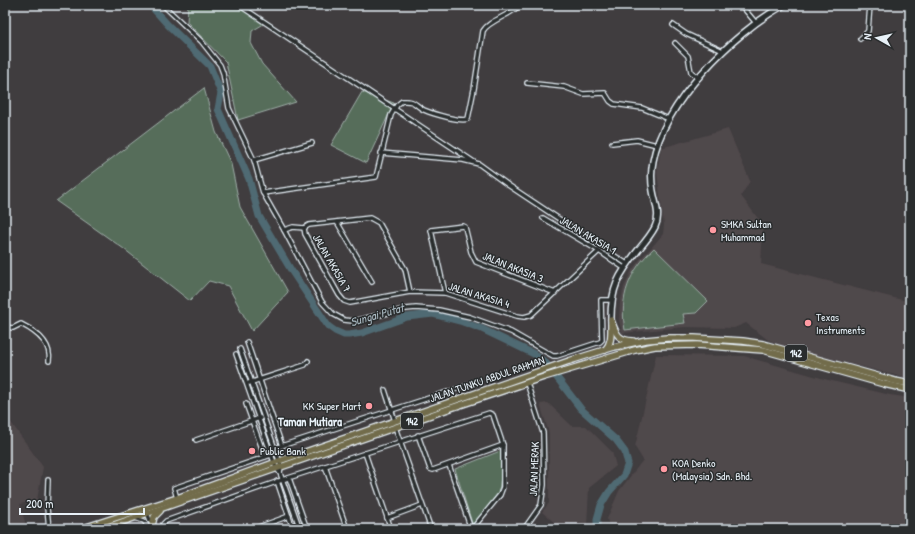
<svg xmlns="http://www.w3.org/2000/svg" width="915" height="534" font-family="'Patrick Hand',sans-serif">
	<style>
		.built { fill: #50484b }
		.green { fill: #566d5a; stroke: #9fafa9 }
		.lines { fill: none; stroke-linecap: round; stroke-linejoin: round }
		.river { stroke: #4f6a73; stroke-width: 7 }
		.minor-casing { stroke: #e8f1f8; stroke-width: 6 }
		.secondary-casing { stroke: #e8f1f8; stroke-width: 8 }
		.primary-casing { stroke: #e8f1f8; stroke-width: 8 }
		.minor { stroke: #2a2d2e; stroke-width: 3.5 }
		.secondary { stroke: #2a2d2e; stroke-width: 5 }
		.primary { stroke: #726c4b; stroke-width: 5.5 }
		.poi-dot { fill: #ff9aa2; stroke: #2a2d2e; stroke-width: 1.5 }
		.labels { text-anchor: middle; stroke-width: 3; stroke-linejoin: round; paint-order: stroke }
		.shield { fill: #2a2d2e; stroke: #afb6bb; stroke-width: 1 }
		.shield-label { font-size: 10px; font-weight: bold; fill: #e8f1f8 }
		.poi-label { font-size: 11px; fill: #e8f1f8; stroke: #2a2d2e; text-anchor: start }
		.street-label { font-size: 11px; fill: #e8f1f8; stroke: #2a2d2e }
		.water-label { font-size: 12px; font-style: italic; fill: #abbbc3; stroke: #2a2d2e }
		.neighbourhood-label { font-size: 12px; font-weight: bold; fill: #e8f1f8; stroke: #2a2d2e }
	</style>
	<rect width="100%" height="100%" fill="#403d3f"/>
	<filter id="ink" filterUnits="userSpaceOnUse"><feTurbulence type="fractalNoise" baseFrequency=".025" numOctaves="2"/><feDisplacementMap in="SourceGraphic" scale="8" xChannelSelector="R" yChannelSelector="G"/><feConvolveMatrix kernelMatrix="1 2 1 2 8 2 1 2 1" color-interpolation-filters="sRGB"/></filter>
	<g filter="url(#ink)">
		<g class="built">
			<polygon points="728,129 750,181 741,196 763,225 761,264 910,302 910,379 789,348 768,340 746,323 734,328 685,327 622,333 619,320 620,303 624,287 632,270 641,258 652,247 663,234 664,225 657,172 661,148"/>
			<polygon points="656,355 744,356 828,380 890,395 910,398 910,529 610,529 607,519 619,491 643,460 635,447"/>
			<polygon points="548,403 572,426 586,426 612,452 616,466 589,488 587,525 607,529 562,529 542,512 549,503 549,433 540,404"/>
			<polygon points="5,417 7,417 43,467 37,500 20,504 25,522 21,529 5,529"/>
		</g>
		<g class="green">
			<polygon points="188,5 240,5 267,22 252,31 251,43 262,64 296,102 238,120 226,62 187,22"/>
			<polygon points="204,88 216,132 231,164 240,207 288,292 252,331 228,286 209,281 190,301 124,249 56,201"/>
			<polygon points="362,92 394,103 366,163 331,145"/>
			<path d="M654 248 708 301 696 313 683 314 685 323 625 330C619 297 629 271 654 248Z"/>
			<polygon points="500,451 503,458 499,492 473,526 455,469"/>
		</g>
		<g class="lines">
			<polyline class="river" points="150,5 168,25 210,66 221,93 218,109 249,179 259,216 291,270 328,326 335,331 344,335 349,335 362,333 407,317 433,314 460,321 482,329 534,354 545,362 581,409 616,440 625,452 626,457 628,463 624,475 609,492 601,505 597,519 597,529"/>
			<defs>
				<g id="minor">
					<polyline points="163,5 201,41 220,65 223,73 229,108 254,160 263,193 284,230 322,302 333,314 344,320 353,321 406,309 416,308 439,310 470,317 511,332 553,356 557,356 600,342 602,340 601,300 612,300"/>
					<polyline points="239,5 474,162"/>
					<polyline points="741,5 756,23"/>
					<polyline points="673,25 686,34 723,51"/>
					<polyline points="860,39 868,31 870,5"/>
					<polyline points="675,43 688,56 691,72 699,78"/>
					<polyline points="527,83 564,87 583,94 605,93 610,101 614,104 642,108 669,119"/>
					<polyline points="612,143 637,140 657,145"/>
					<polyline points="381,153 463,160 479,164 508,185 627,264"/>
					<polyline points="254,160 312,143"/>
					<path d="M263 193 376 177 391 115 397 105 402 101C416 100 414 105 424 110 433 114 460 122 468 119L474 89 483 31C489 20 510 16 520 5"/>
					<polyline points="543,218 599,251 624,268"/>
					<polyline points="337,222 372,282"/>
					<polyline points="304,228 305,234 339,295 344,301 350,303 410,292 445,293 517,316 524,317 531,315 599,251"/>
					<polyline points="304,228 309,225 370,218 379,223 405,269 410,292"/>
					<polyline points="284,230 293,227 304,228"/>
					<polyline points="445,293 431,230 463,226 465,227 471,252 476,262 555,293"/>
					<path d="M5 327 13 328 21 324C35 331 52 343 49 361"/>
					<polyline points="247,342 282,446"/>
					<polyline points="240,349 281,466 280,473"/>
					<polyline points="236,354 276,468 280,473 300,529"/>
					<polyline points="249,383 305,365 308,361"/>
					<polyline points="385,390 395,421"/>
					<polyline points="246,404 265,457"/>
					<polyline points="395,427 431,529"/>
					<polyline points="418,435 430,469 433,470 503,445"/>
					<polyline points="196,440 260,418"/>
					<polyline points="275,448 478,382"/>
					<polyline points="365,453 391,529"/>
					<polyline points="449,465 471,529"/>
					<polyline points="325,466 347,529"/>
					<polyline points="289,478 307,529"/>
					<polyline points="48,480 47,508 49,529"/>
					<polyline points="277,481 293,529"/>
					<polyline points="177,498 174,488 271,455"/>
					<polyline points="147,512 153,529"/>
					<polyline points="135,518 144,521 149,529"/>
					<polyline points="387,518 422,505"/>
					<polyline points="164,529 163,524 166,521 282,480 489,413 493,415 503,445 503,487 500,495 472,529"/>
					<polyline points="253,529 289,516"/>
					<polyline points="524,529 541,505 544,485 543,433 527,383"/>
				</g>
				<path id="secondary" d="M611 323C610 288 619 274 639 249 645 242 651 235 655 227 661 215 655 203 653 191 651 181 651 171 653 161 664 102 733 33 784 5"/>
				<g id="primary">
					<path d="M611 320C616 333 617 340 633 341"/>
					<path d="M605 350C612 343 611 333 611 324"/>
					<polyline points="152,526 154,517 160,511"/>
					<polyline points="80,529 177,498 279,461 569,361 614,347 646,340 667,338 694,338 743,341 763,344 895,381 910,384"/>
					<polyline points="102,529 451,408 544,377 635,350 655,346 697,345 763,350 884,384 910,390"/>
				</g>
			</defs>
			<use href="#minor" class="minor-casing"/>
			<use href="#secondary" class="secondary-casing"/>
			<use href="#primary" class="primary-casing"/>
			<use href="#minor" class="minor"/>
			<use href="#secondary" class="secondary"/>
			<use href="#primary" class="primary"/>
		</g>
	</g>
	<g class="poi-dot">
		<circle cx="713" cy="230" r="4"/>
		<circle cx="808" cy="323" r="4"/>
		<circle cx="369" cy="406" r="4"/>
		<circle cx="252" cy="451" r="4"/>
		<circle cx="664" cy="469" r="4"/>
	</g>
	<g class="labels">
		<g class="shield">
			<rect x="785" y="345" width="22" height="16" rx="3"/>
			<rect x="401" y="413" width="22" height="16" rx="3"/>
		</g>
		<g class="shield-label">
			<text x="796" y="357">142</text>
			<text x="412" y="425">142</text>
		</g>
		<g class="poi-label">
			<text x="721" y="228">SMKA Sultan<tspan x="721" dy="13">Muhammad</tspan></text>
			<text x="816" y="321">Texas<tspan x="816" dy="13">Instruments</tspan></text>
			<text x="361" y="410" text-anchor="end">KK Super Mart</text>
			<text x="260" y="455">Public Bank</text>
			<text x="672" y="467">KOA Denko<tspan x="672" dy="13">(Malaysia) Sdn. Bhd.</tspan></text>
		</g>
		<g class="street-label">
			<text transform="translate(588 235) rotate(31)" y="4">JALAN AKASIA 1</text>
			<text transform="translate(332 263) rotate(60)" y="4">JALAN AKASIA 7</text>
			<text transform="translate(513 267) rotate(22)" y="4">JALAN AKASIA 3</text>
			<text transform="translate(479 295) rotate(17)" y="4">JALAN AKASIA 4</text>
			<text transform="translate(487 379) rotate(-19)" y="4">JALAN TUNKU ABDUL RAHMAN</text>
			<text transform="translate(534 469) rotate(-88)" y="4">JALAN MERAK</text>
		</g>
		<g class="water-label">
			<text transform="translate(377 315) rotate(-16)" y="4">Sungai Putat</text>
		</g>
		<g class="neighbourhood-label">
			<text x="310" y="426">Taman Mutiara</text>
		</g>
	</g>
	<rect width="915" height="534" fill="none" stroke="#2a2d2e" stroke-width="20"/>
	<rect x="10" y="10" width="895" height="514" fill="none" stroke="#e8f1f8" stroke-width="1.5" filter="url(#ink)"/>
	<g transform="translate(877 38) rotate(278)" stroke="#2a2d2e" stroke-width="3" paint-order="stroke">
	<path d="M0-3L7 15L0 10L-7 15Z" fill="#e8f1f8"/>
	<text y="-6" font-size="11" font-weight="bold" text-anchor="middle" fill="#e8f1f8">N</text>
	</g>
	<path d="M20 508v6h124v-6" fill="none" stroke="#e8f1f8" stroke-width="2"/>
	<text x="26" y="508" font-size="12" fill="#e8f1f8" stroke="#2a2d2e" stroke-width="3" paint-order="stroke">200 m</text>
</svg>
